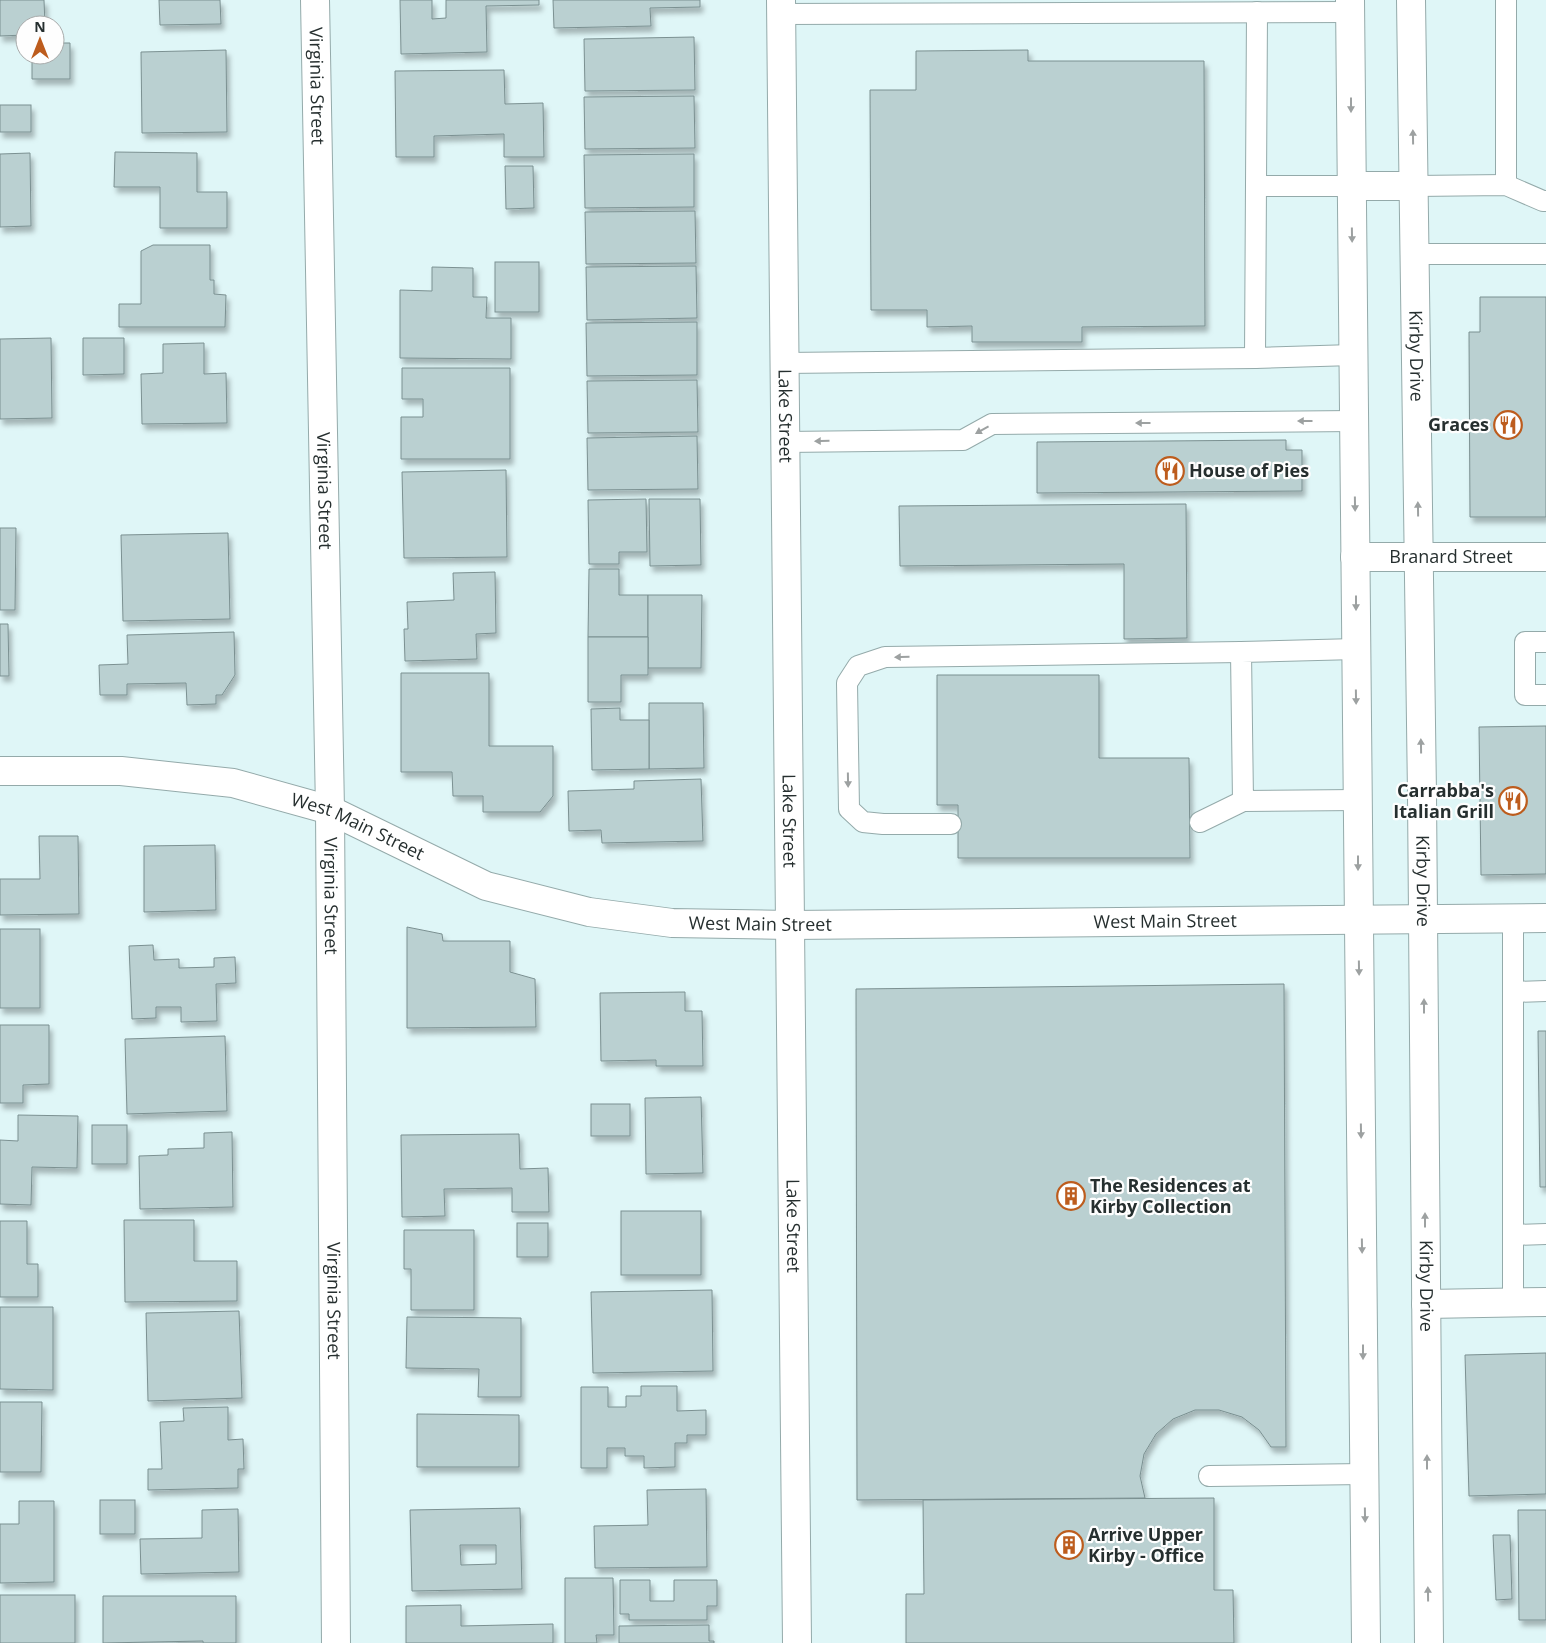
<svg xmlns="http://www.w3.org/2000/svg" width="1546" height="1643" font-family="'Open Sans',sans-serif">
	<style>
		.building { fill: #bad0d1; stroke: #7b9091; fill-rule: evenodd; filter: url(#shadow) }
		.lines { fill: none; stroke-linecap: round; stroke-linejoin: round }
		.service-casing { stroke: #94aaaa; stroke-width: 22 }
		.minor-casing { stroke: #94aaaa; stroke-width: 30 }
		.tertiary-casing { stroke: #94aaaa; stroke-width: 30 }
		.secondary-casing { stroke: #94aaaa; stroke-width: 30 }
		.service { stroke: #fff; stroke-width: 20 }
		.minor { stroke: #fff; stroke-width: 28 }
		.tertiary { stroke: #fff; stroke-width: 28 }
		.secondary { stroke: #fff; stroke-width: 28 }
		.oneway { fill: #9da1a1 }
		.labels { text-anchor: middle; stroke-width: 4.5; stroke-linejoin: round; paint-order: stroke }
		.street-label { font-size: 18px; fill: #262f2f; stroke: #fefefe }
		.poi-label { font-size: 18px; font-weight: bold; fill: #262f2f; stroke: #fefefe; text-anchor: start }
	</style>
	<defs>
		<filter id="shadow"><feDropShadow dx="3" dy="5.5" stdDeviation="2.5" flood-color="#0004"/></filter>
	</defs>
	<rect width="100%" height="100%" fill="#dff6f7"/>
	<g class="building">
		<polygon points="0,0 44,0 45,25 25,25 25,35 0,36"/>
		<polygon points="159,0 220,0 221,24 160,25"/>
		<polygon points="400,0 432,0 432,19 446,18 446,0 539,0 539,5 486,6 487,52 401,54"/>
		<polygon points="553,0 700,0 700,7 650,8 651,26 554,28"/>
		<polygon points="694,37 695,90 585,91 584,39"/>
		<polygon points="55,43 70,43 70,79 32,79 32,55 55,55"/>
		<polygon points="226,50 227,132 142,133 141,52"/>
		<polygon points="1028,50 1028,61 1204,61 1205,326 1082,327 1082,342 972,342 972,326 927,327 927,310 871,310 870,90 916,90 916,51"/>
		<polygon points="504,70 505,104 543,103 544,157 504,157 504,134 434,136 434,157 396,157 395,71"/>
		<polygon points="694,96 695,148 585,149 584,97"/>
		<rect x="0" y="105" width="31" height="27"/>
		<polygon points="115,152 197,153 197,192 227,192 227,228 160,228 160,187 114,187"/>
		<polygon points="30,153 31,226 0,227 0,154"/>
		<polygon points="694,154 694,207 585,208 584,155"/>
		<polygon points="505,166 533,166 534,208 506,209"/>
		<polygon points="695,211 696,263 586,264 585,212"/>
		<polygon points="153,245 210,245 210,280 214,280 214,294 226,295 225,327 119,327 119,304 141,304 141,251"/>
		<rect x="495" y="262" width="44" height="50"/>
		<polygon points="696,266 697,318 587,320 586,267"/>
		<polygon points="432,267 473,268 473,297 487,297 486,318 511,318 511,359 400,358 400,290 432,291"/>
		<polygon points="1480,297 1546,297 1546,517 1470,517 1469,332 1480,332"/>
		<polygon points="697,322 697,375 587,376 586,323"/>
		<polygon points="51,338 52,418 0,419 0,339"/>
		<polygon points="83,338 124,338 124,374 83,375"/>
		<polygon points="204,343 204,374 226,373 227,423 142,424 141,374 163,373 163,344"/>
		<polygon points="402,368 510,368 510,459 401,459 401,417 423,417 423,399 402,399"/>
		<polygon points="697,380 698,432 588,433 587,381"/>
		<polygon points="697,436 698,489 588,490 587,438"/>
		<polygon points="1286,440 1286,450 1302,450 1302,491 1037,493 1037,442"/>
		<polygon points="506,470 507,557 404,558 402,472"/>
		<polygon points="646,499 647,552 619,552 619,564 589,564 588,500"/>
		<polygon points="649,499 700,499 701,565 650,566"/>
		<polygon points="1186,504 1187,638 1124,639 1124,564 900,566 899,506"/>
		<polygon points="0,528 16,528 15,610 0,610"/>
		<polygon points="228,533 230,619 123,621 121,535"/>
		<polygon points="589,569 619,569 619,595 648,595 648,637 588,637"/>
		<polygon points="495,572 496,633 476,634 477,659 405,661 404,629 408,629 407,602 454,600 453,573"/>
		<polygon points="648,595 702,595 701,668 648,668"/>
		<polygon points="0,624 8,624 9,676 0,676"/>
		<polygon points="234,632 235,675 222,695 216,695 216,704 187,705 186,683 127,684 127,695 100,695 99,665 128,664 127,635"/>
		<polygon points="588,637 648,637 648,675 621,675 621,702 588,702"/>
		<polygon points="401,673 489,673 489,746 553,746 553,796 540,812 483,812 483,796 453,796 452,772 401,772"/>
		<polygon points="937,675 1099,675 1099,758 1189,758 1190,858 958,858 958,805 937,805"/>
		<polygon points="649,703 703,703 704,768 649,769"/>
		<polygon points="620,708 620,720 649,720 649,769 592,770 591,709"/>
		<polygon points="1546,726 1546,874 1481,875 1479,727"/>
		<polygon points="701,779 703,841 602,843 601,830 569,831 568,791 634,789 634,781"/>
		<polygon points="39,836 78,836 79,914 0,915 0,879 40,879"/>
		<polygon points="215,845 216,910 144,912 144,846"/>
		<polygon points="407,927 442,934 443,941 510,941 510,972 535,979 536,1027 407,1028"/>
		<rect x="0" y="929" width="40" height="79"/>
		<polygon points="153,945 154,960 179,959 179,968 214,967 214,958 235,957 236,983 216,984 217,1021 181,1022 181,1007 156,1007 156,1018 132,1019 129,946"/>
		<polygon points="1284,984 1286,1447 1271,1447 1259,1430 1242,1417 1219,1410 1195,1410 1173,1419 1156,1434 1144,1454 1140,1476 1145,1498 857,1500 856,989"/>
		<polygon points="685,992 685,1011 702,1011 703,1066 656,1066 656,1060 601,1061 600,993"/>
		<polygon points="0,1025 49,1025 49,1084 23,1085 23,1103 0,1103"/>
		<polygon points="1538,1031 1546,1031 1546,1187 1540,1187"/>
		<polygon points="225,1036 227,1111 127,1114 125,1039"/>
		<polygon points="701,1097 703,1173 646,1174 645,1098"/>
		<rect x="591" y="1104" width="39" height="32"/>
		<polygon points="18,1115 78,1116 77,1168 32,1167 31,1205 0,1204 0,1140 18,1141"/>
		<rect x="92" y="1125" width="35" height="39"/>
		<polygon points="232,1132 233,1207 140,1209 139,1156 168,1155 168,1149 204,1148 204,1133"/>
		<polygon points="519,1134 520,1169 548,1168 549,1212 512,1212 512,1188 444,1189 445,1216 402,1217 401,1135"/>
		<rect x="621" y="1211" width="80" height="64"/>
		<polygon points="124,1220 194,1220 194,1261 237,1261 237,1301 125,1302"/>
		<polygon points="0,1221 27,1221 27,1264 38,1264 38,1297 0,1297"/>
		<rect x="517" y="1223" width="31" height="34"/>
		<polygon points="404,1230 474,1230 474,1310 411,1310 411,1269 404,1269"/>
		<polygon points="712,1290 713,1371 593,1373 591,1292"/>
		<polygon points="0,1307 53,1307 53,1390 0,1389"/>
		<polygon points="239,1311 242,1398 148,1401 146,1313"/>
		<polygon points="407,1317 521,1318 521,1397 478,1397 479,1369 406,1368"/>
		<polygon points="1546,1353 1546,1494 1469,1496 1465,1355"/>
		<polygon points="641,1386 677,1386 677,1411 706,1410 706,1435 687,1435 687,1443 675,1443 675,1467 644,1468 644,1456 625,1456 625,1448 607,1448 607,1468 581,1468 581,1387 608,1387 608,1407 626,1407 626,1396 641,1396"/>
		<polygon points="0,1402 42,1402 41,1472 0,1472"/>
		<polygon points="228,1407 228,1440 243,1439 244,1469 238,1469 238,1488 148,1490 148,1469 162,1469 160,1422 184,1421 183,1408"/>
		<polygon points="417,1414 519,1415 519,1467 417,1467"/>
		<polygon points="706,1489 707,1567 595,1568 594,1526 648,1525 647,1490"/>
		<polygon points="1214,1498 1214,1590 1233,1590 1234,1643 906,1643 906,1594 924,1594 923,1500"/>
		<rect x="100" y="1500" width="35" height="34"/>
		<polygon points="19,1501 54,1501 54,1582 0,1583 0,1524 19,1524"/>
		<path d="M520 1508 522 1589 412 1591 410 1510ZM460 1545H496V1564L461 1565Z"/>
		<polygon points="238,1509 239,1572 141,1574 140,1539 202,1538 202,1510"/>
		<polygon points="1518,1510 1546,1510 1546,1620 1519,1620"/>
		<polygon points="1493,1535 1510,1535 1512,1599 1496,1600"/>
		<polygon points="565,1578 613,1578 614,1635 596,1635 597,1643 565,1643"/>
		<polygon points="620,1580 650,1580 650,1601 674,1601 674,1580 717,1580 717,1606 707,1606 707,1620 629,1620 629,1614 620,1614"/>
		<rect x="0" y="1595" width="75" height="48"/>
		<polygon points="103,1596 236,1596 236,1643 203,1643 203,1641 103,1643"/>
		<polygon points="461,1605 461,1626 553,1624 553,1643 406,1643 406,1606"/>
		<polygon points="709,1625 709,1641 714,1641 714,1643 619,1643 619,1626"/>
	</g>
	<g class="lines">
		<defs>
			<g id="service">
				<polyline points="1506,0 1506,185"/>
				<polyline points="781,14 1350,12"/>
				<polyline points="1256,186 1351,186"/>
				<polyline points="1414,186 1506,185 1543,201 1546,201"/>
				<polyline points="1414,254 1546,254"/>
				<polyline points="1255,358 1257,12"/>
				<polyline points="784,363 1255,358 1353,355"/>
				<polyline points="785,442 963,440 992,424 1354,421"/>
				<polyline points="1546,642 1525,642 1525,695 1546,695"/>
				<polyline points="1356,649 1241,652 1243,801 1357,800"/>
				<polyline points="1200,822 1243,801"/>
				<polyline points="951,824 883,824 863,822 849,809 847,683 858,666 885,657 1241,652"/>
				<polyline points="1513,918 1513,1303"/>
				<polyline points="1513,992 1546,991"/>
				<polyline points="1513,1235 1546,1234"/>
				<polyline points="1209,1476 1364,1474"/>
			</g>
			<g id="minor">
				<path id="s1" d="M315 0 330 810 336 1643"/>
				<path id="s2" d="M781 0 797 1643"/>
				<path id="s3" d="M1355 557H1546"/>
				<polyline points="1426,1304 1546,1302"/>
			</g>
			<g id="tertiary">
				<path id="s4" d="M0 771H121L233 783 330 810 486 886 589 912 672 923 789 925 1546 918"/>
			</g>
			<g id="secondary">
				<polyline points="1350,0 1366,1643"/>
				<path id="s5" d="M1411 0 1422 795 1429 1643"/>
				<polyline points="1351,186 1414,186"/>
			</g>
		</defs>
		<use href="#service" class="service-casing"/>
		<use href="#minor" class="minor-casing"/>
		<use href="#tertiary" class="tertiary-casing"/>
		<use href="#secondary" class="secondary-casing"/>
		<use href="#service" class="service"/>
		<use href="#minor" class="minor"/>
		<use href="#tertiary" class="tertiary"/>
		<use href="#secondary" class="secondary"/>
	</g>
	<defs><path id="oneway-solid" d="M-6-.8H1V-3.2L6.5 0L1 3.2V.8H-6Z" transform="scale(1.25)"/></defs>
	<g class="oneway">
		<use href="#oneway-solid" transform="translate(1351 105) rotate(90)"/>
		<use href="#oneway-solid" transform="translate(1413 137) rotate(-91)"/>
		<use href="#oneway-solid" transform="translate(1352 235) rotate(89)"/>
		<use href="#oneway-solid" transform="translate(1305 421) rotate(180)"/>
		<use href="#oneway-solid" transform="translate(1143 423) rotate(180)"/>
		<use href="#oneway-solid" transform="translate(982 430) rotate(151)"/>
		<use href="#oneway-solid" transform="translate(822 441) rotate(179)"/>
		<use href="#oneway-solid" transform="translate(1355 504) rotate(89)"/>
		<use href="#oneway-solid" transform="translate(1418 509) rotate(-91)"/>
		<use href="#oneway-solid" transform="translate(1356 603) rotate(90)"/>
		<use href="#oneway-solid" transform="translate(902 657) rotate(179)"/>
		<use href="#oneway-solid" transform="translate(1356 697) rotate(89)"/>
		<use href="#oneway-solid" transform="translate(1421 746) rotate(-91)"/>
		<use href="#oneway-solid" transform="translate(848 780) rotate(89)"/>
		<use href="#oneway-solid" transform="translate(1358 863) rotate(90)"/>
		<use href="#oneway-solid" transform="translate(1359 968) rotate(89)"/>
		<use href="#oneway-solid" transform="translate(1424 1006) rotate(-90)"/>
		<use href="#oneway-solid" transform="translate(1361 1131) rotate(89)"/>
		<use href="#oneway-solid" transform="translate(1425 1220) rotate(-90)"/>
		<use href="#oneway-solid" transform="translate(1362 1246) rotate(89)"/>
		<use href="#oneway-solid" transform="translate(1363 1352) rotate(90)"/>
		<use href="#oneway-solid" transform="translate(1427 1462) rotate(-90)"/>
		<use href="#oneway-solid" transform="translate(1365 1515) rotate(89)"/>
		<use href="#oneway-solid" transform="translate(1428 1594) rotate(-91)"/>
	</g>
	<defs>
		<symbol id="restaurant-ring" viewBox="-11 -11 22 22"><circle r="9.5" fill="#fefefe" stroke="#bd5c1d" stroke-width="1.5"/><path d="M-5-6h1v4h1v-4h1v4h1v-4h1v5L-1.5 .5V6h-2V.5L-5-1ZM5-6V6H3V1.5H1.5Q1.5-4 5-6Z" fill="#bd5c1d"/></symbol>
		<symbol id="building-ring" viewBox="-11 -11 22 22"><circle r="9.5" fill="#fefefe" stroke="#bd5c1d" stroke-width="1.5"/><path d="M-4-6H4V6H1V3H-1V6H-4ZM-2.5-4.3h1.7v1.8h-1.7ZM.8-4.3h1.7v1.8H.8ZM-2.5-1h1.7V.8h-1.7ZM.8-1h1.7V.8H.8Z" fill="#bd5c1d"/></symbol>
	</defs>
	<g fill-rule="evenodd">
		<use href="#restaurant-ring" x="1492" y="409" width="32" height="32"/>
		<use href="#restaurant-ring" x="1154" y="455" width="32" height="32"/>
		<use href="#restaurant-ring" x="1497" y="785" width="32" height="32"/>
		<use href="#building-ring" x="1055" y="1180" width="32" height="32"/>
		<use href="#building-ring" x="1053" y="1529" width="32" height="32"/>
	</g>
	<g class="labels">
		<g class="street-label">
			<text dy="6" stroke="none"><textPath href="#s1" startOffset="86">Virginia Street</textPath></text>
			<text dy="6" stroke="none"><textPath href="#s5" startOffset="356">Kirby Drive</textPath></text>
			<text dy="6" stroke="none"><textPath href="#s2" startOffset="416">Lake Street</textPath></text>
			<text dy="6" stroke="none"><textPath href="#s1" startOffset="491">Virginia Street</textPath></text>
			<text dy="6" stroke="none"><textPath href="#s3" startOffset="96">Branard Street</textPath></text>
			<text dy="6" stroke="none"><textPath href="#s2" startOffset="821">Lake Street</textPath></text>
			<text dy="6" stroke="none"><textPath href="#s4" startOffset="366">West Main Street</textPath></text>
			<text dy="6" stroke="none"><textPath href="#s5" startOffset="881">Kirby Drive</textPath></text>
			<text dy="6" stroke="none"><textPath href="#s1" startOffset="896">Virginia Street</textPath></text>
			<text dy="6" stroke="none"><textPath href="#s4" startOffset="1191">West Main Street</textPath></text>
			<text dy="6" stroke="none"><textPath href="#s4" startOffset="786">West Main Street</textPath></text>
			<text dy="6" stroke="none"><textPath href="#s2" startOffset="1226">Lake Street</textPath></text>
			<text dy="6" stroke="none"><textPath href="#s5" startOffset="1286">Kirby Drive</textPath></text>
			<text dy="6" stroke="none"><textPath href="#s1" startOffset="1301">Virginia Street</textPath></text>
		</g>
		<g class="poi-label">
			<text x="1489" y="431" text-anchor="end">Graces</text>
			<text x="1189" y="477">House of Pies</text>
			<text x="1494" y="797" text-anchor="end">Carrabba's<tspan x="1494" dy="21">Italian Grill</tspan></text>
			<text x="1090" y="1192">The Residences at<tspan x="1090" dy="21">Kirby Collection</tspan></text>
			<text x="1088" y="1541">Arrive Upper<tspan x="1088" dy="21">Kirby - Office</tspan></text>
		</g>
	</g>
	<g transform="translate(40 40)"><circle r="24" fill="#fefefe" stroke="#a8abab"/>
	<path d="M0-4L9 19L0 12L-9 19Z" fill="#bd5c1d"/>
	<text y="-8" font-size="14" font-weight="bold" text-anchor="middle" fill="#262f2f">N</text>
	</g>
</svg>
